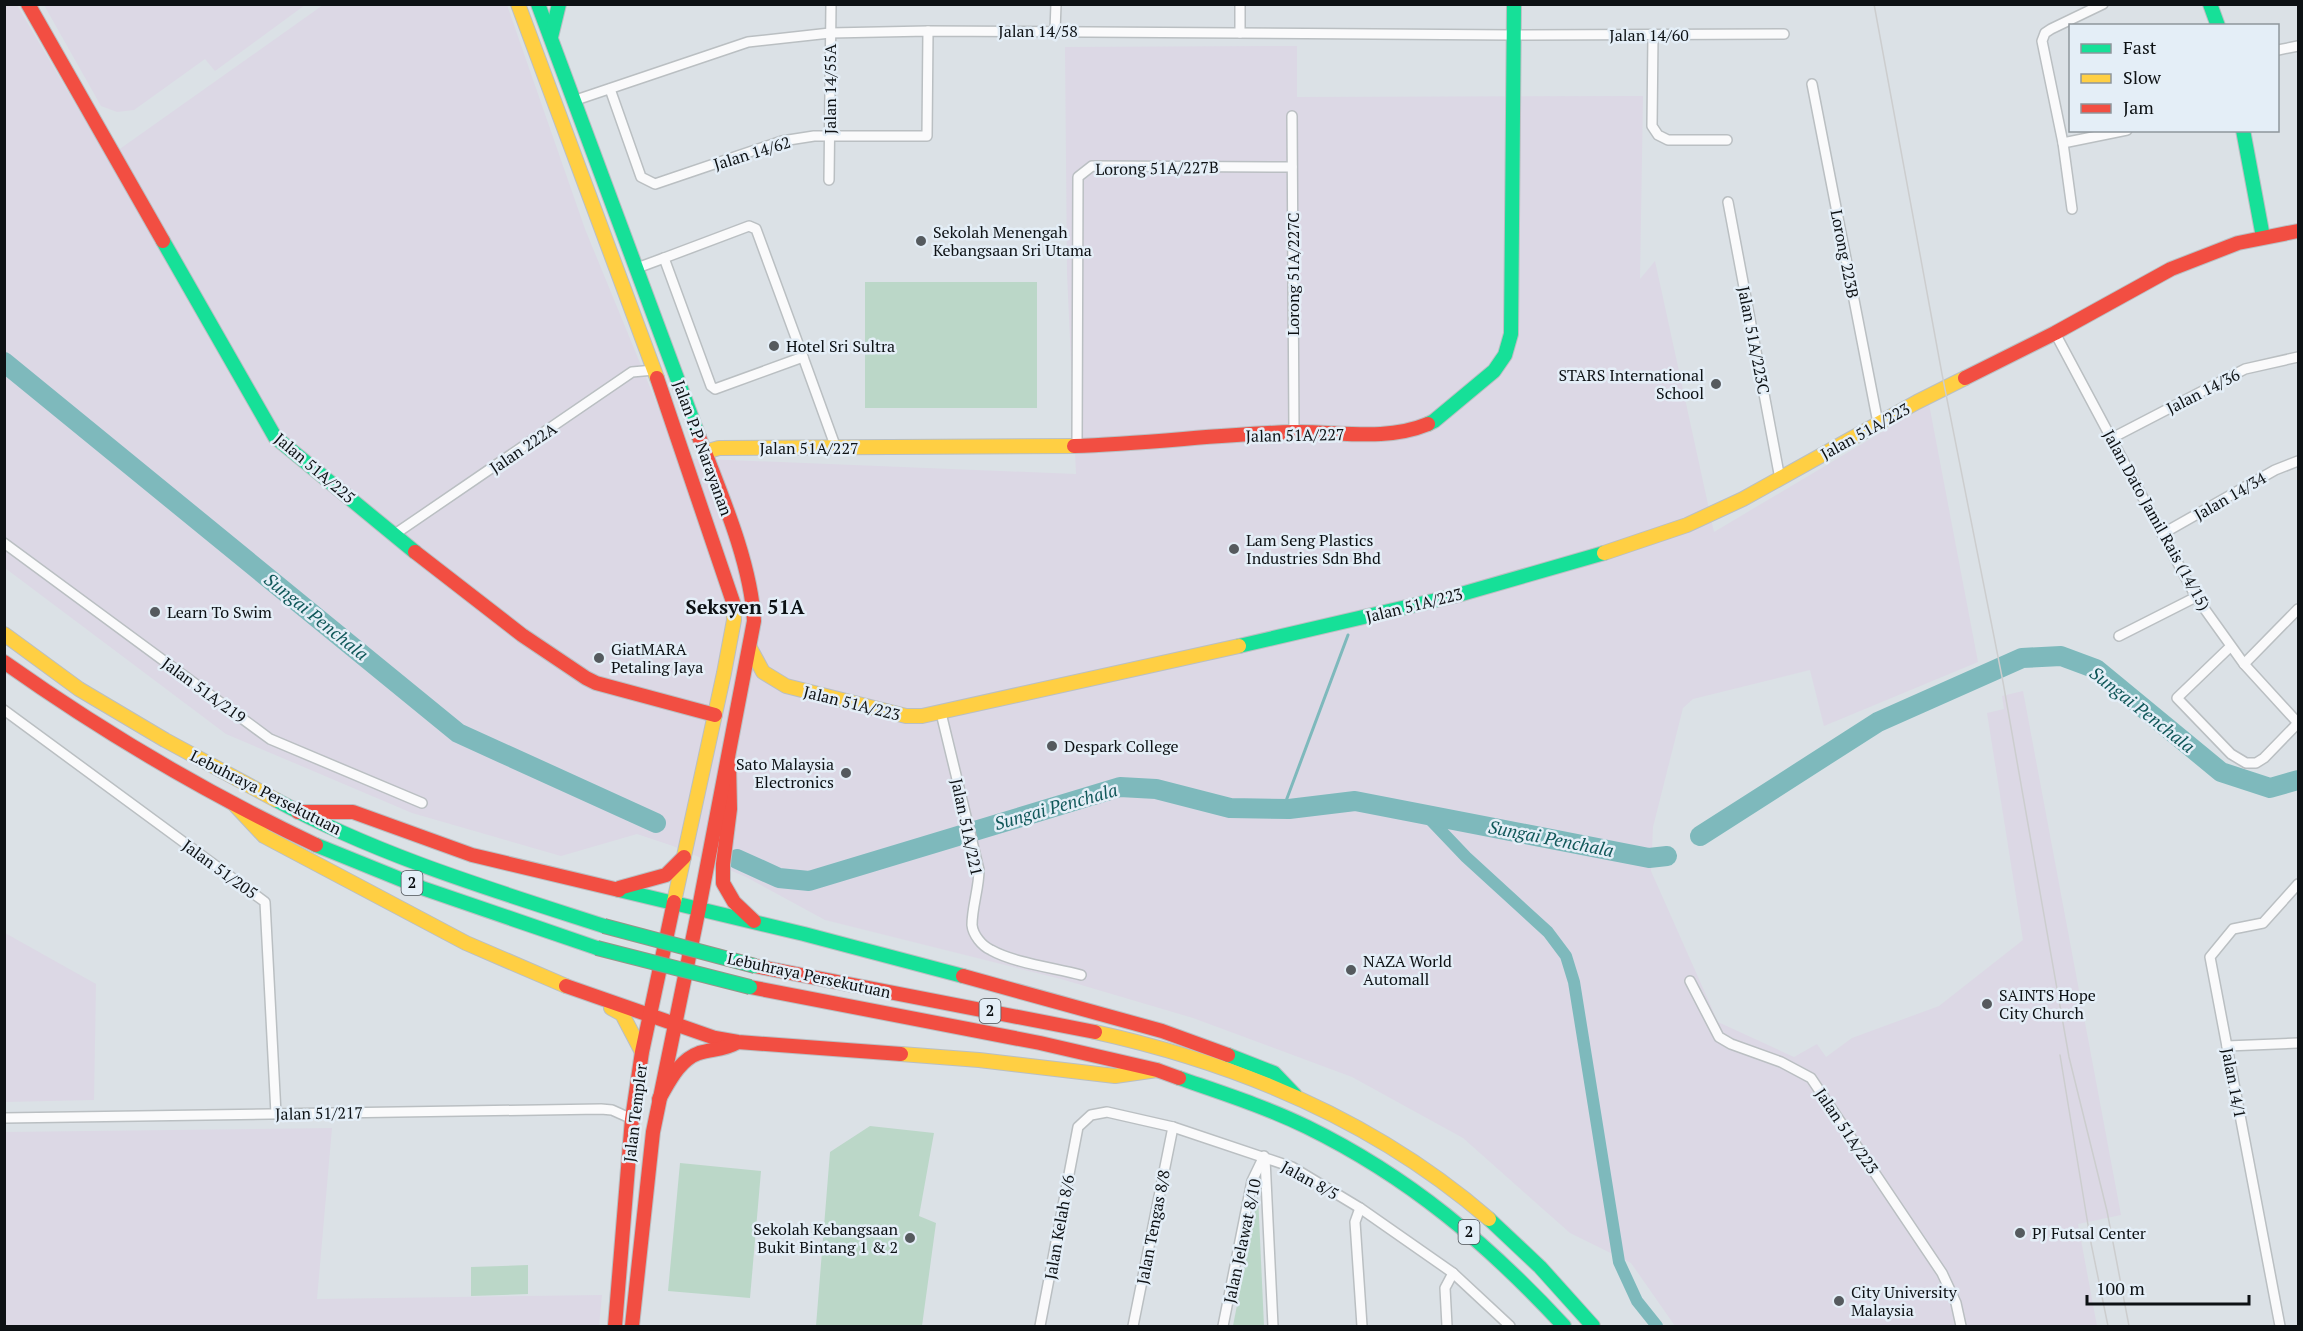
<svg xmlns="http://www.w3.org/2000/svg" width="2303" height="1331" font-family="'PT Serif',serif">
	<style>
		.industrial { fill: #dcd8e5 }
		.green { fill: #bbd7c8 }
		.lines { fill: none; stroke-linecap: round; stroke-linejoin: round }
		.stream { stroke: #7eb9bc; stroke-width: 3 }
		.canal { stroke: #7eb9bc; stroke-width: 12 }
		.river { stroke: #7eb9bc; stroke-width: 20 }
		.street-casing { stroke: #babfc2; stroke-width: 12 }
		.fast-casing { stroke: #babfc2; stroke-width: 16 }
		.slow-casing { stroke: #babfc2; stroke-width: 16 }
		.jam-casing { stroke: #babfc2; stroke-width: 16 }
		.street { stroke: #fafafb; stroke-width: 9 }
		.fast { stroke: #16e098; stroke-width: 14 }
		.slow { stroke: #ffcf43; stroke-width: 14 }
		.jam { stroke: #f24e42; stroke-width: 14 }
		.tram { stroke: #cccdce; stroke-width: 1.5 }
		.fast-bridge-casing { stroke: #969589; stroke-width: 16; stroke-linecap: butt }
		.fast-bridge { stroke: #16e098; stroke-width: 14 }
		.poi-dot { fill: #555a5e; stroke: #e4eef7; stroke-width: 2 }
		.labels { text-anchor: middle; stroke-width: 5; stroke-linejoin: round; paint-order: stroke }
		.shield { fill: #e4eef7; stroke: #4e5358; stroke-width: 1.5 }
		.shield-label { font-size: 15px; font-weight: bold; fill: #0d1114 }
		.street-label { font-size: 16px; fill: #0d1114; stroke: #e4eef7 }
		.poi-label { font-size: 16px; fill: #0d1114; stroke: #e4eef7; text-anchor: start }
		.water-label { font-size: 18px; font-style: italic; fill: #11585a; stroke: #e4eef7 }
		.quarter-label { font-size: 20px; font-weight: bold; fill: #0d1114; stroke: #e4eef7 }
	</style>
	<rect width="100%" height="100%" fill="#dbe1e6"/>
	<g class="industrial">
		<polygon points="4,5 17,5 107,158 323,5 507,5 585,229 679,458 1076,474 1067,273 1065,47 1297,46 1297,97 1643,96 1640,279 1655,261 1714,532 1929,404 1978,662 1824,726 1810,670 1693,699 1683,708 1653,827 1651,871 1718,1022 1794,1057 1817,1044 1826,1057 1852,1038 1939,1006 2023,940 1987,713 2004,709 2002,696 2023,691 2121,1215 2078,1224 2097,1326 1675,1326 1631,1263 1570,1233 1463,1138 1352,1077 1193,1018 1061,979 825,920 746,877 673,846 637,834 561,856 412,813 226,734 5,568"/>
		<polygon points="44,5 305,5 215,71 205,59 134,110 117,112 101,106"/>
		<polygon points="5,933 96,984 94,1100 5,1102"/>
		<polygon points="332,1128 317,1299 602,1295 599,1326 5,1326 5,1132"/>
	</g>
	<g class="green">
		<rect x="865" y="282" width="172" height="126"/>
		<polygon points="870,1126 934,1133 919,1216 936,1223 922,1326 816,1326 830,1152"/>
		<polygon points="680,1163 761,1171 750,1298 668,1291"/>
		<polygon points="1258,1195 1264,1326 1233,1326"/>
		<polygon points="528,1265 528,1294 471,1296 471,1267"/>
	</g>
	<g class="lines">
		<polyline class="stream" points="1283,809 1348,635"/>
		<polyline class="canal" points="1425,814 1466,857 1548,932 1566,956 1574,982 1619,1262 1637,1301 1657,1326"/>
		<g class="river">
			<polyline points="4,362 458,733 656,823"/>
			<polyline points="1700,836 1878,722 2022,658 2061,656 2096,669 2221,772 2270,788 2298,780"/>
			<polyline points="737,859 779,878 809,881 1120,787 1156,789 1230,808 1289,809 1355,801 1649,858 1667,856"/>
		</g>
		<defs>
			<g id="street">
				<polyline points="1055,31 1056,4"/>
				<polyline points="1240,33 1240,4"/>
				<polyline points="1653,35 1652,126 1658,135 1668,140 1727,140"/>
				<polyline points="2278,50 2298,46"/>
				<polyline points="1812,84 1878,423"/>
				<polyline points="610,89 641,177 655,184 782,141 814,136 927,136 928,31"/>
				<polyline points="573,101 748,42 830,33 928,31 1514,35 1784,34"/>
				<polyline points="1292,116 1294,432"/>
				<polyline points="2063,143 2127,130"/>
				<polyline points="829,180 831,4"/>
				<polyline points="1728,202 1780,479"/>
				<polyline points="2072,209 2063,143 2042,41 2045,33 2051,29 2103,4"/>
				<polygon points="749,226 756,229 803,357 715,389 711,386 664,258"/>
				<polyline points="637,268 664,258"/>
				<polyline points="2055,333 2196,597 2244,664 2298,723 2264,758 2256,763 2246,763 2231,754 2177,698 2231,646"/>
				<polyline points="803,357 836,448"/>
				<polyline points="2112,438 2245,369 2298,357"/>
				<polyline points="1077,446 1078,177 1092,166 1292,167"/>
				<polyline points="395,534 632,372 654,370"/>
				<polyline points="2162,534 2275,470 2298,461"/>
				<polyline points="4,543 270,739 422,803"/>
				<polyline points="2119,636 2196,597"/>
				<polyline points="2244,664 2298,609"/>
				<polyline points="4,710 265,902 276,1114"/>
				<path d="M941 713 979 870C979 888 972 907 972 925 973 935 982 946 991 950 1014 963 1055 968 1081 975"/>
				<polyline points="1690,981 1719,1037 1731,1044 1781,1062 1811,1078 1942,1273 1956,1303 1961,1326"/>
				<polyline points="2227,1046 2298,1043"/>
				<polyline points="4,1118 601,1109 612,1110 632,1119"/>
				<polyline points="1265,1159 1273,1326"/>
				<polyline points="1360,1208 1355,1222 1362,1326"/>
				<polyline points="1040,1326 1078,1127 1091,1115 1107,1112 1173,1127 1292,1167 1360,1208 1453,1273 1510,1326"/>
				<polyline points="1133,1326 1173,1127"/>
				<polyline points="1223,1326 1252,1181 1264,1156"/>
				<polyline points="1447,1326 1445,1288 1453,1273"/>
				<polyline points="2280,1326 2210,957 2233,929 2263,923 2298,884"/>
			</g>
			<g id="fast">
				<polyline points="538,4 699,437"/>
				<polyline points="2210,4 2218,26"/>
				<polyline points="551,37 559,4"/>
				<polyline points="2243,130 2263,237"/>
				<polyline points="163,241 275,437 415,552"/>
				<polyline points="1428,424 1434,421 1494,371 1505,355 1511,334 1514,4"/>
				<polyline points="1239,646 1458,595 1604,553"/>
				<path d="M276 800C379 856 493 890 604 926"/>
				<polyline points="316,845 422,888 597,948"/>
				<polyline points="619,890 804,934 963,976"/>
				<polyline points="1228,1055 1274,1073 1295,1095"/>
				<path d="M1179 1078C1222 1093 1266 1107 1307 1127 1409 1177 1487 1243 1564 1326"/>
				<polyline points="1489,1219 1540,1267 1593,1326"/>
			</g>
			<g id="slow">
				<polyline points="518,4 657,378"/>
				<polyline points="705,452 719,448 1074,446"/>
				<polyline points="1604,553 1687,525 1743,499 1917,402 1965,378"/>
				<polyline points="4,634 79,689 165,740 276,800"/>
				<polyline points="750,648 763,672 786,686 906,716 922,716 1239,646"/>
				<polyline points="234,804 264,836 466,943 566,986"/>
				<polyline points="674,902 724,673 734,620 733,602"/>
				<polyline points="611,1008 622,1014 642,1052"/>
				<path d="M1095 1032C1240 1064 1376 1121 1489 1219"/>
				<polyline points="901,1054 979,1060 1115,1076 1157,1070"/>
			</g>
			<g id="jam">
				<polyline points="28,4 163,241"/>
				<polyline points="657,378 733,602"/>
				<polyline points="1965,378 2055,333 2171,269 2238,243 2298,231"/>
				<path d="M1074 446C1147 444 1220 434 1293 432 1338 431 1384 442 1428 424"/>
				<polyline points="415,552 522,635 586,678 596,683 715,715"/>
				<path d="M4 662C103 732 206 793 316 845"/>
				<polyline points="729,764 730,809 723,864 723,883 734,902 754,921"/>
				<polyline points="298,812 353,812 472,855 619,890"/>
				<polyline points="619,888 666,875 684,857"/>
				<path d="M699 908 754 621C751 562 720 492 699 437"/>
				<polyline points="755,966 1095,1032"/>
				<polyline points="963,976 1162,1031 1228,1055"/>
				<polyline points="566,986 715,1038 738,1042 901,1054"/>
				<polyline points="750,987 1040,1043 1157,1070 1179,1078"/>
				<path d="M659 1099C669 1082 679 1060 699 1053 712 1049 724 1050 736 1043"/>
				<polyline points="615,1326 632,1119 642,1052 674,902"/>
				<polyline points="632,1326 653,1132 699,908"/>
			</g>
		</defs>
		<use href="#street" class="street-casing"/>
		<use href="#fast" class="fast-casing"/>
		<use href="#slow" class="slow-casing"/>
		<use href="#jam" class="jam-casing"/>
		<use href="#street" class="street"/>
		<use href="#fast" class="fast"/>
		<use href="#slow" class="slow"/>
		<use href="#jam" class="jam"/>
		<g class="tram">
			<polyline points="1874,4 1942,374 2003,682 2069,1057 2107,1211 2129,1326"/>
			<polyline points="2060,1055 2091,1243 2108,1326"/>
		</g>
		<defs>
			<g id="fast-bridge">
				<polyline points="604,926 755,966"/>
				<polyline points="597,948 750,987"/>
			</g>
		</defs>
		<use href="#fast-bridge" class="fast-bridge-casing"/>
		<use href="#fast-bridge" class="fast-bridge"/>
	</g>
	<g class="poi-dot">
		<circle cx="921" cy="241" r="6"/>
		<circle cx="774" cy="346" r="6"/>
		<circle cx="1716" cy="384" r="6"/>
		<circle cx="1234" cy="549" r="6"/>
		<circle cx="155" cy="612" r="6"/>
		<circle cx="599" cy="658" r="6"/>
		<circle cx="1052" cy="746" r="6"/>
		<circle cx="846" cy="773" r="6"/>
		<circle cx="1351" cy="970" r="6"/>
		<circle cx="1987" cy="1004" r="6"/>
		<circle cx="2020" cy="1233" r="6"/>
		<circle cx="910" cy="1238" r="6"/>
		<circle cx="1839" cy="1301" r="6"/>
	</g>
	<g class="labels">
		<g class="shield">
			<rect x="401.5" y="871" width="21" height="24" rx="4.5"/>
			<rect x="979.5" y="999" width="21" height="24" rx="4.5"/>
			<rect x="1458.5" y="1220" width="21" height="24" rx="4.5"/>
		</g>
		<g class="shield-label">
			<text x="412" y="888">2</text>
			<text x="990" y="1016">2</text>
			<text x="1469" y="1237">2</text>
		</g>
		<g class="street-label">
			<text x="1038" y="37">Jalan 14/58</text>
			<text x="1649" y="41">Jalan 14/60</text>
			<text transform="translate(830 89) rotate(-90)" y="6">Jalan 14/55A</text>
			<text transform="translate(752 153) rotate(-17)" y="6">Jalan 14/62</text>
			<text transform="translate(1157 168) rotate(-1)" y="6">Lorong 51A/227B</text>
			<text transform="translate(1845 254) rotate(79)" y="6">Lorong 223B</text>
			<text transform="translate(1293 274) rotate(-90)" y="6">Lorong 51A/227C</text>
			<text transform="translate(1754 340) rotate(79)" y="6">Jalan 51A/223C</text>
			<text transform="translate(2203 391) rotate(-27)" y="6">Jalan 14/36</text>
			<text transform="translate(1865 431) rotate(-29)" y="6">Jalan 51A/223</text>
			<text transform="translate(1295 435) rotate(-1)" y="6">Jalan 51A/227</text>
			<text transform="translate(523 448) rotate(-34)" y="6">Jalan 222A</text>
			<text transform="translate(703 448) rotate(70)" y="6">Jalan P.P Narayanan</text>
			<text x="809" y="454">Jalan 51A/227</text>
			<text transform="translate(315 468) rotate(40)" y="6">Jalan 51A/225</text>
			<text transform="translate(2230 496) rotate(-30)" y="6">Jalan 14/34</text>
			<text transform="translate(2157 520) rotate(61)" y="6">Jalan Dato Jamil Rais (14/15)</text>
			<text transform="translate(1414 605) rotate(-14)" y="6">Jalan 51A/223</text>
			<text transform="translate(204 690) rotate(36)" y="6">Jalan 51A/219</text>
			<text transform="translate(852 703) rotate(14)" y="6">Jalan 51A/223</text>
			<text transform="translate(266 792) rotate(27)" y="6">Lebuhraya Persekutuan</text>
			<text transform="translate(967 827) rotate(78)" y="6">Jalan 51A/221</text>
			<text transform="translate(220 869) rotate(36)" y="6">Jalan 51/205</text>
			<text transform="translate(809 975) rotate(12)" y="6">Lebuhraya Persekutuan</text>
			<text transform="translate(2234 1083) rotate(79)" y="6">Jalan 14/1</text>
			<text transform="translate(319 1113) rotate(-1)" y="6">Jalan 51/217</text>
			<text transform="translate(635 1113) rotate(-83)" y="6">Jalan Templer</text>
			<text transform="translate(1847 1131) rotate(56)" y="6">Jalan 51A/223</text>
			<text transform="translate(1310 1180) rotate(29)" y="6">Jalan 8/5</text>
			<text transform="translate(1059 1227) rotate(-80)" y="6">Jalan Kelah 8/6</text>
			<text transform="translate(1153 1227) rotate(-79)" y="6">Jalan Tengas 8/8</text>
			<text transform="translate(1242 1241) rotate(-78)" y="6">Jalan Jelawat 8/10</text>
		</g>
		<g class="poi-label">
			<text x="933" y="238">Sekolah Menengah<tspan x="933" dy="18">Kebangsaan Sri Utama</tspan></text>
			<text x="786" y="352">Hotel Sri Sultra</text>
			<text x="1704" y="381" text-anchor="end">STARS International<tspan x="1704" dy="18">School</tspan></text>
			<text x="1246" y="546">Lam Seng Plastics<tspan x="1246" dy="18">Industries Sdn Bhd</tspan></text>
			<text x="167" y="618">Learn To Swim</text>
			<text x="611" y="655">GiatMARA<tspan x="611" dy="18">Petaling Jaya</tspan></text>
			<text x="1064" y="752">Despark College</text>
			<text x="834" y="770" text-anchor="end">Sato Malaysia<tspan x="834" dy="18">Electronics</tspan></text>
			<text x="1363" y="967">NAZA World<tspan x="1363" dy="18">Automall</tspan></text>
			<text x="1999" y="1001">SAINTS Hope<tspan x="1999" dy="18">City Church</tspan></text>
			<text x="898" y="1235" text-anchor="end">Sekolah Kebangsaan<tspan x="898" dy="18">Bukit Bintang 1 &amp; 2</tspan></text>
			<text x="2032" y="1239">PJ Futsal Center</text>
			<text x="1851" y="1298">City University<tspan x="1851" dy="18">Malaysia</tspan></text>
		</g>
		<g class="water-label">
			<text transform="translate(316 617) rotate(39)" y="6">Sungai Penchala</text>
			<text transform="translate(2142 710) rotate(38)" y="6">Sungai Penchala</text>
			<text transform="translate(1056 807) rotate(-16)" y="6">Sungai Penchala</text>
			<text transform="translate(1551 839) rotate(11)" y="6">Sungai Penchala</text>
		</g>
		<g class="quarter-label">
			<text x="745" y="614">Seksyen 51A</text>
		</g>
	</g>
	<rect width="2303" height="1331" fill="none" stroke="#0d1114" stroke-width="12"/>
	<rect x="2069" y="24" width="210" height="108" fill="#e4eef7" stroke="#8e969c" stroke-width="1.5"/>
	<rect x="2081" y="44" width="30" height="9" fill="#16e098" stroke="#8e969c" stroke-width="1.5"/>
	<text x="2123" y="54" font-size="18" fill="#0d1114">Fast</text>
	<rect x="2081" y="74" width="30" height="9" fill="#ffcf43" stroke="#8e969c" stroke-width="1.5"/>
	<text x="2123" y="84" font-size="18" fill="#0d1114">Slow</text>
	<rect x="2081" y="104" width="30" height="9" fill="#f24e42" stroke="#8e969c" stroke-width="1.5"/>
	<text x="2123" y="114" font-size="18" fill="#0d1114">Jam</text>
	<path d="M2087 1295v9h162v-9" fill="none" stroke="#0d1114" stroke-width="3"/>
	<text x="2096" y="1295" font-size="18" fill="#0d1114" stroke="#e4eef7" stroke-width="4.5" paint-order="stroke">100 m</text>
</svg>
